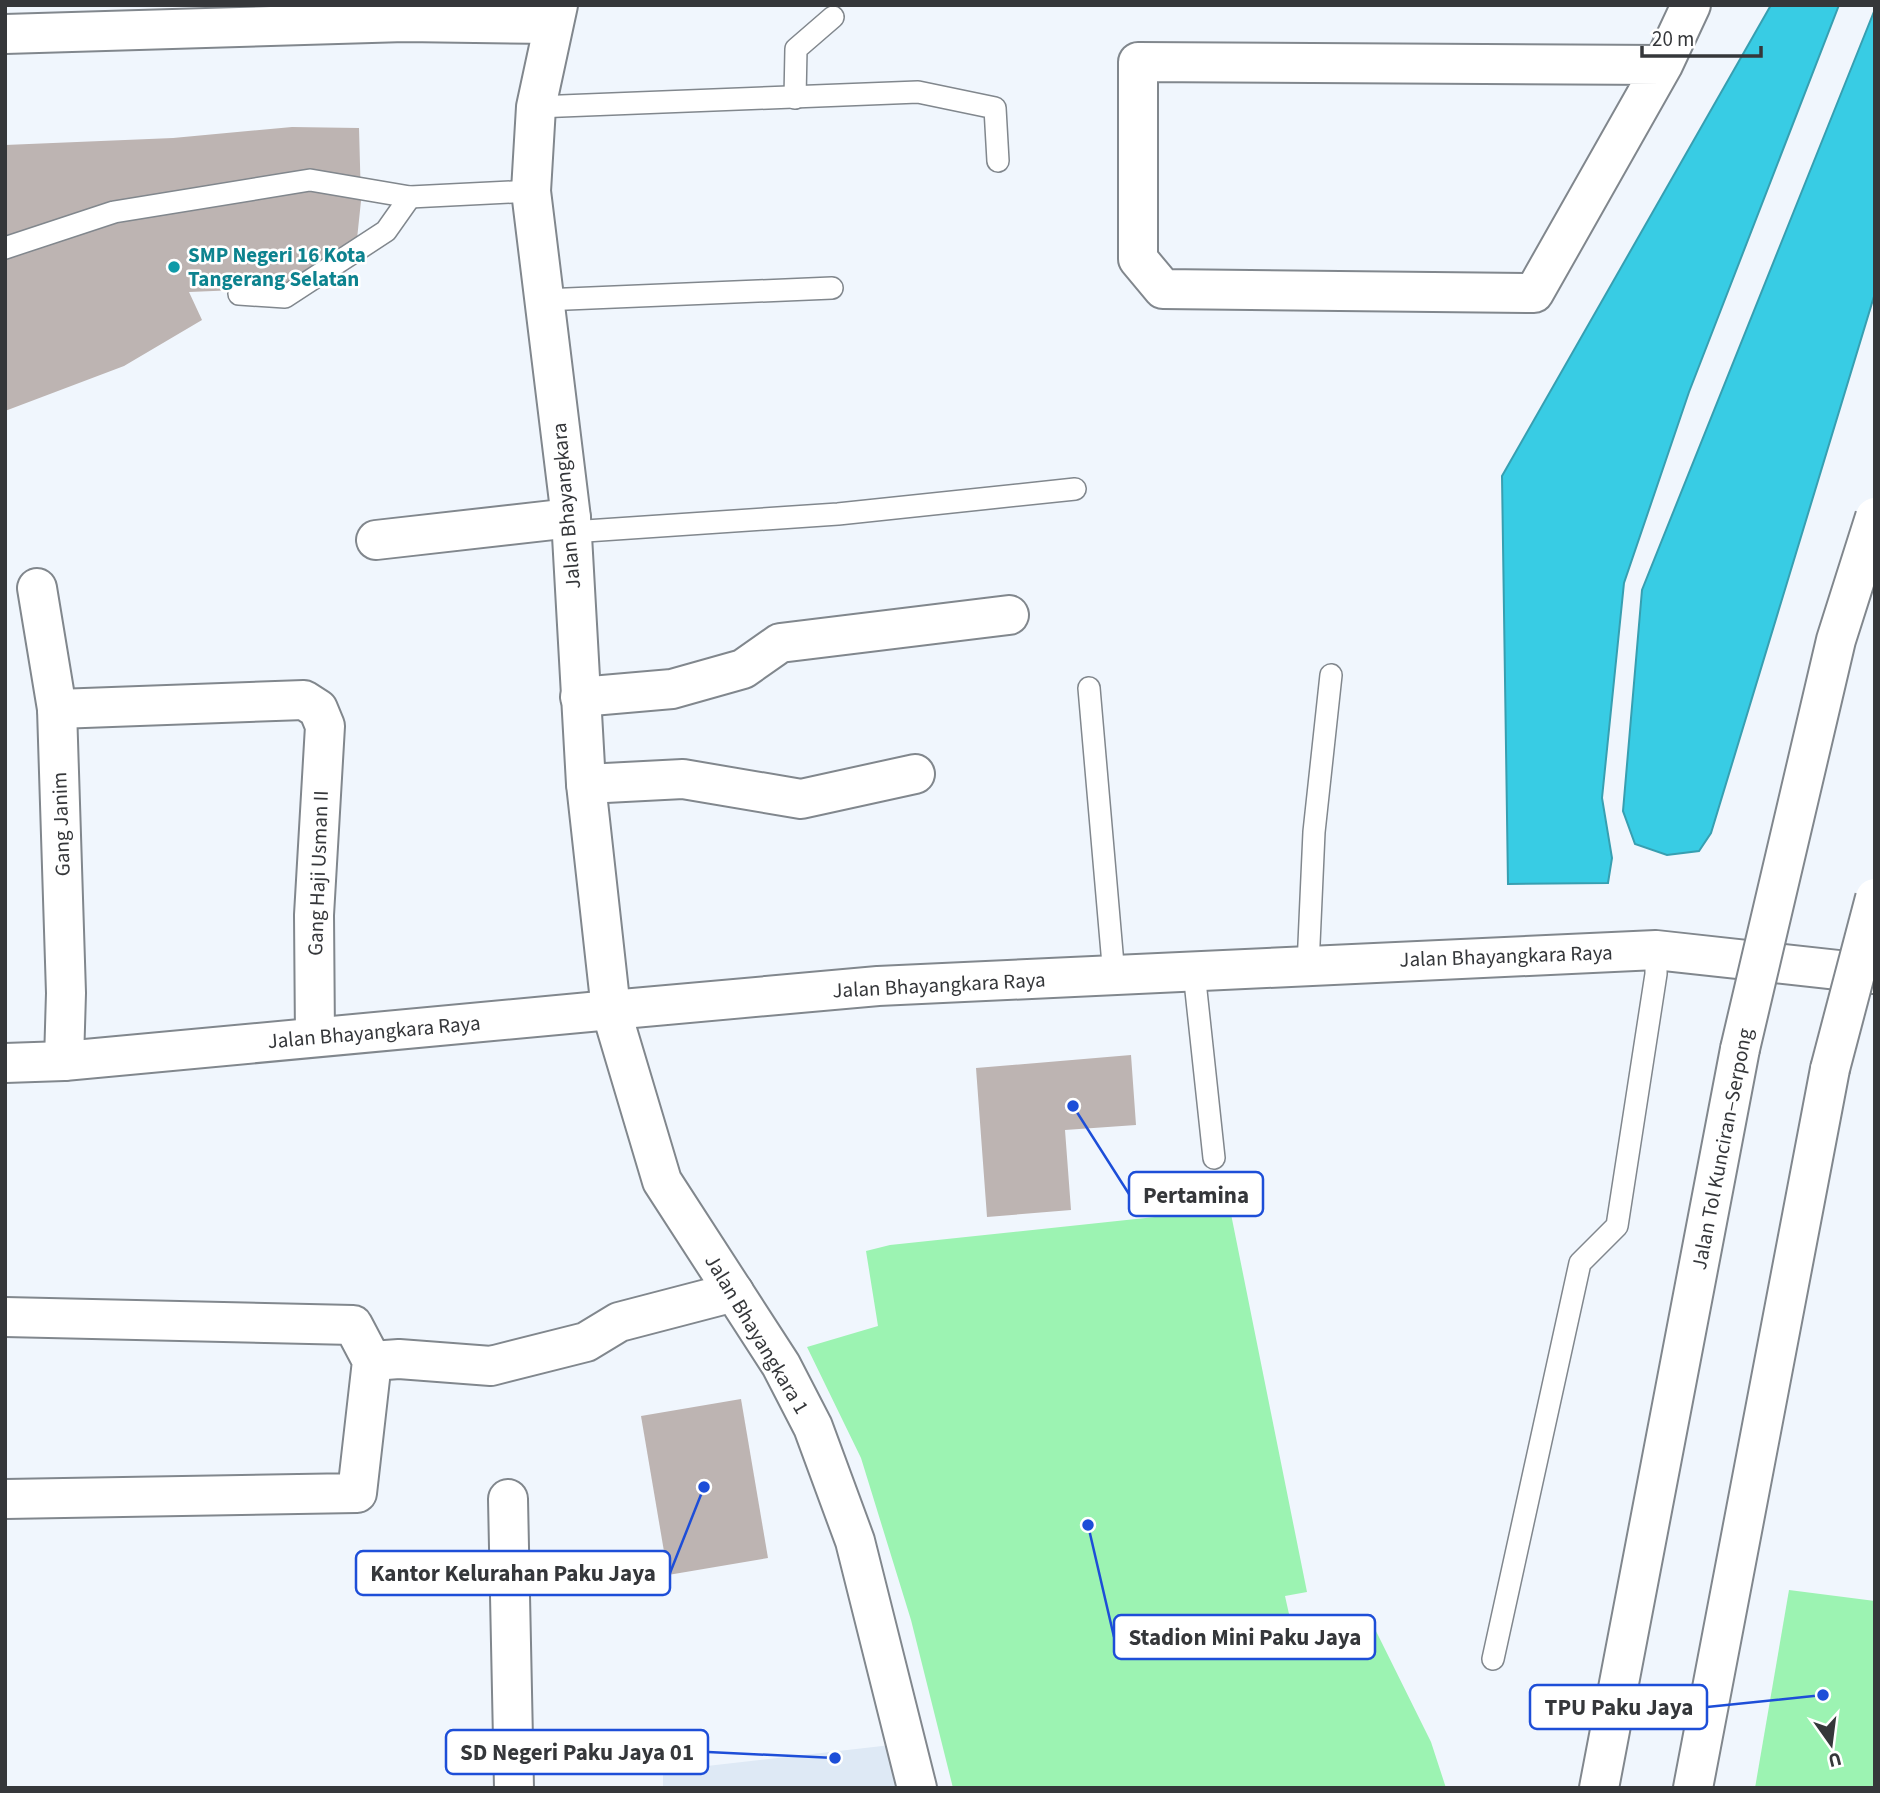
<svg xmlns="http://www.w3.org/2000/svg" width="1880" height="1793" font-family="'Source Sans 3',sans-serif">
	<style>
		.built { fill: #dee9f5 }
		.green { fill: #9cf3b2 }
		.water { fill: #38cce4; stroke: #379fb1; stroke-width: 2 }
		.building { fill: #bdb4b2 }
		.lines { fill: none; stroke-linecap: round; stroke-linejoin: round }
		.service-casing { stroke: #81878d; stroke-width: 24 }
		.minor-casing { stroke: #81878d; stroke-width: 42 }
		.tertiary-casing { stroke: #81878d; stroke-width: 42 }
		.motorway-casing { stroke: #81878d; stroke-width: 42 }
		.service { stroke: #fff; stroke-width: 21 }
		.minor { stroke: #fff; stroke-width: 38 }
		.tertiary { stroke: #fff; stroke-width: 38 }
		.motorway { stroke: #fff; stroke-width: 38 }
		.motorway-bridge-casing { stroke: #81878d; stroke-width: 42; stroke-linecap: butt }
		.motorway-bridge { stroke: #fff; stroke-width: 38 }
		.culture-dot { fill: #0f9aa8; stroke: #fff; stroke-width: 2.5 }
		.labels { text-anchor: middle; stroke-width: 5; stroke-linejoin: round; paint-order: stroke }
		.culture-label { font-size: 21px; font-weight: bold; fill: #0d838f; stroke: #fff; text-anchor: start }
		.street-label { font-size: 21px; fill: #35373a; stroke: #fff }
		.leader { fill: none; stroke: #1d4ed8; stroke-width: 2.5 }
		.callout-dot { fill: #1d4ed8; stroke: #fff; stroke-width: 2.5 }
		.callout { fill: #fff; stroke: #1d4ed8; stroke-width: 2.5 }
		.callout-label { font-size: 23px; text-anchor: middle; font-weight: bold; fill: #35373a }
	</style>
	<rect width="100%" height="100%" fill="#f0f6fd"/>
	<polygon class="built" points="891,1745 899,1788 663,1788 663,1771"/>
	<g class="green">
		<polygon points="1230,1209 1307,1592 1285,1596 1295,1641 1372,1623 1431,1742 1446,1788 953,1788 911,1620 861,1458 807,1347 878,1326 866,1251 890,1245"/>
		<polygon points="1789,1590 1875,1601 1875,1788 1755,1788"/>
	</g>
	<g class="water">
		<polygon points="1771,5 1839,5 1689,392 1624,583 1602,798 1612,858 1608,883 1508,884 1502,476"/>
		<polygon points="1875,9 1875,293 1711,833 1699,851 1667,855 1635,844 1623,811 1642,590"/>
	</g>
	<g class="building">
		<polygon points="292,127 359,128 361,201 355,258 286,288 189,292 202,320 124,366 5,411 5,145 173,138"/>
		<polygon points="1131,1055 1136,1125 1065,1130 1071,1210 987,1217 976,1068"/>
		<polygon points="741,1399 768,1558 668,1575 641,1416"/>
	</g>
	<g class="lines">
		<defs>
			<g id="service">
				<polyline points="795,98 796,49 833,17"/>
				<polyline points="536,107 918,92 995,108 998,161"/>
				<polyline points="5,248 114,212 310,180 410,197 531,191"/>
				<polyline points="239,294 285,297 386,231 410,197"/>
				<polyline points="543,300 832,288"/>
				<polyline points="571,532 838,514 1075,489"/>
				<polyline points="1089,688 1114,976"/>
				<polyline points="1308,966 1314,832 1331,675"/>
				<polyline points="1194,972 1214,1158"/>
				<polyline points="1493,1659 1580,1263 1617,1226 1656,974 1656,950"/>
			</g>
			<g id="minor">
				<polyline points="5,34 405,22 553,24"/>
				<polyline points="1663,65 1138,62 1138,259 1163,289 1534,293 1663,65 1691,5"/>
				<polyline points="376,540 571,518"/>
				<polyline points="37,588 57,709 66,993 64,1061"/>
				<polyline points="580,697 672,689 743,669 780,643 1009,615"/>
				<polyline points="57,709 304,700 318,709 325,726 314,915 315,1037"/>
				<polyline points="586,784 683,779 801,799 915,774"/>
				<polyline points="5,1063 64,1061 611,1010"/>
				<polyline points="5,1317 353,1325 372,1361 357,1493 5,1499"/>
				<polyline points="372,1361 399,1359 491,1366 586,1342 619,1322 734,1292"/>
				<polyline points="508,1499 514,1788"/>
			</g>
			<g id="tertiary">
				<polyline points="558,5 536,107 531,191 571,518 586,784 611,1010 662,1181 781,1365 813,1427 855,1541 917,1788"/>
				<polyline points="611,1010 878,986 1656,950 1875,974"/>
			</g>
			<g id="motorway">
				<polyline points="1599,1788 1740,1049"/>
				<polyline points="1693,1788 1830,1069"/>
			</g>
		</defs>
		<use href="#service" class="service-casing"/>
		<use href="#minor" class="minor-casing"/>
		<use href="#tertiary" class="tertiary-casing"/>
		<use href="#motorway" class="motorway-casing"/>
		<use href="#service" class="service"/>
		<use href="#minor" class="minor"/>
		<use href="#tertiary" class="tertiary"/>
		<use href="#motorway" class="motorway"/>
		<defs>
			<g id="motorway-bridge">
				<polyline points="1740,1049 1836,640 1875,517"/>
				<polyline points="1830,1069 1875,898"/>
			</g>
		</defs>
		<use href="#motorway-bridge" class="motorway-bridge-casing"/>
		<use href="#motorway-bridge" class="motorway-bridge"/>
	</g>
	<circle class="culture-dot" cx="174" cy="267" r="7"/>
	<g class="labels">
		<g class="culture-label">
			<text x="188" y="262">SMP Negeri 16 Kota<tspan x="188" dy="24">Tangerang Selatan</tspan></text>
		</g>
		<g class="street-label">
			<text transform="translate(566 506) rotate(-95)" y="7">Jalan Bhayangkara</text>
			<text transform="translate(61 824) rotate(-92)" y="7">Gang Janim</text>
			<text transform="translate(318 873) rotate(-88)" y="7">Gang Haji Usman II</text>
			<text transform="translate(1506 956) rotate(-2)" y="7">Jalan Bhayangkara Raya</text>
			<text transform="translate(939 985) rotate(-3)" y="7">Jalan Bhayangkara Raya</text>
			<text transform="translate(374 1032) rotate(-5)" y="7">Jalan Bhayangkara Raya</text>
			<text transform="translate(1722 1149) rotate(-79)" y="7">Jalan Tol Kunciran–Serpong</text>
			<text transform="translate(757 1334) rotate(59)" y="7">Jalan Bhayangkara 1</text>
		</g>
	</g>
	<path class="leader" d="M1073 1106L1129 1194M704 1487L670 1573M1088 1525L1114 1637M1823 1695L1707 1707M835 1758L708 1752"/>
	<g class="callout-dot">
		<circle cx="1073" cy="1106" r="7"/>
		<circle cx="704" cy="1487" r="7"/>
		<circle cx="1088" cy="1525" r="7"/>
		<circle cx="1823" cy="1695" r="7"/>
		<circle cx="835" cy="1758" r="7"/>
	</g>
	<g class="callout">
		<rect x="1129" y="1172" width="134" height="44" rx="7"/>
		<rect x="356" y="1551" width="314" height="44" rx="7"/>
		<rect x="1114" y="1615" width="261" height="44" rx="7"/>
		<rect x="1530" y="1685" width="177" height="44" rx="7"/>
		<rect x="446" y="1730" width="262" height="44" rx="7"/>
	</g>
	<g class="callout-label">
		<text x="1196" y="1203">Pertamina</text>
		<text x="513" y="1581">Kantor Kelurahan Paku Jaya</text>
		<text x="1245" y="1645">Stadion Mini Paku Jaya</text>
		<text x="1619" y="1715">TPU Paku Jaya</text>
		<text x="577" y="1760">SD Negeri Paku Jaya 01</text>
	</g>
	<rect width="1880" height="1793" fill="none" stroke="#35373a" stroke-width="14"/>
	<g transform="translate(1831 1744) rotate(166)" stroke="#ffffff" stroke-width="5" paint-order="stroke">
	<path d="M0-5L12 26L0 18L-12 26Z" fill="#35373a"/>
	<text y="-10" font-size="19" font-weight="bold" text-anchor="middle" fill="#35373a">U</text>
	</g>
	<path d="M1642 46v10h119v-10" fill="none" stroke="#35373a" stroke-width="3.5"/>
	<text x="1652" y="46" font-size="21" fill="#35373a" stroke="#ffffff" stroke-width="5" paint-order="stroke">20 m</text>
</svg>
